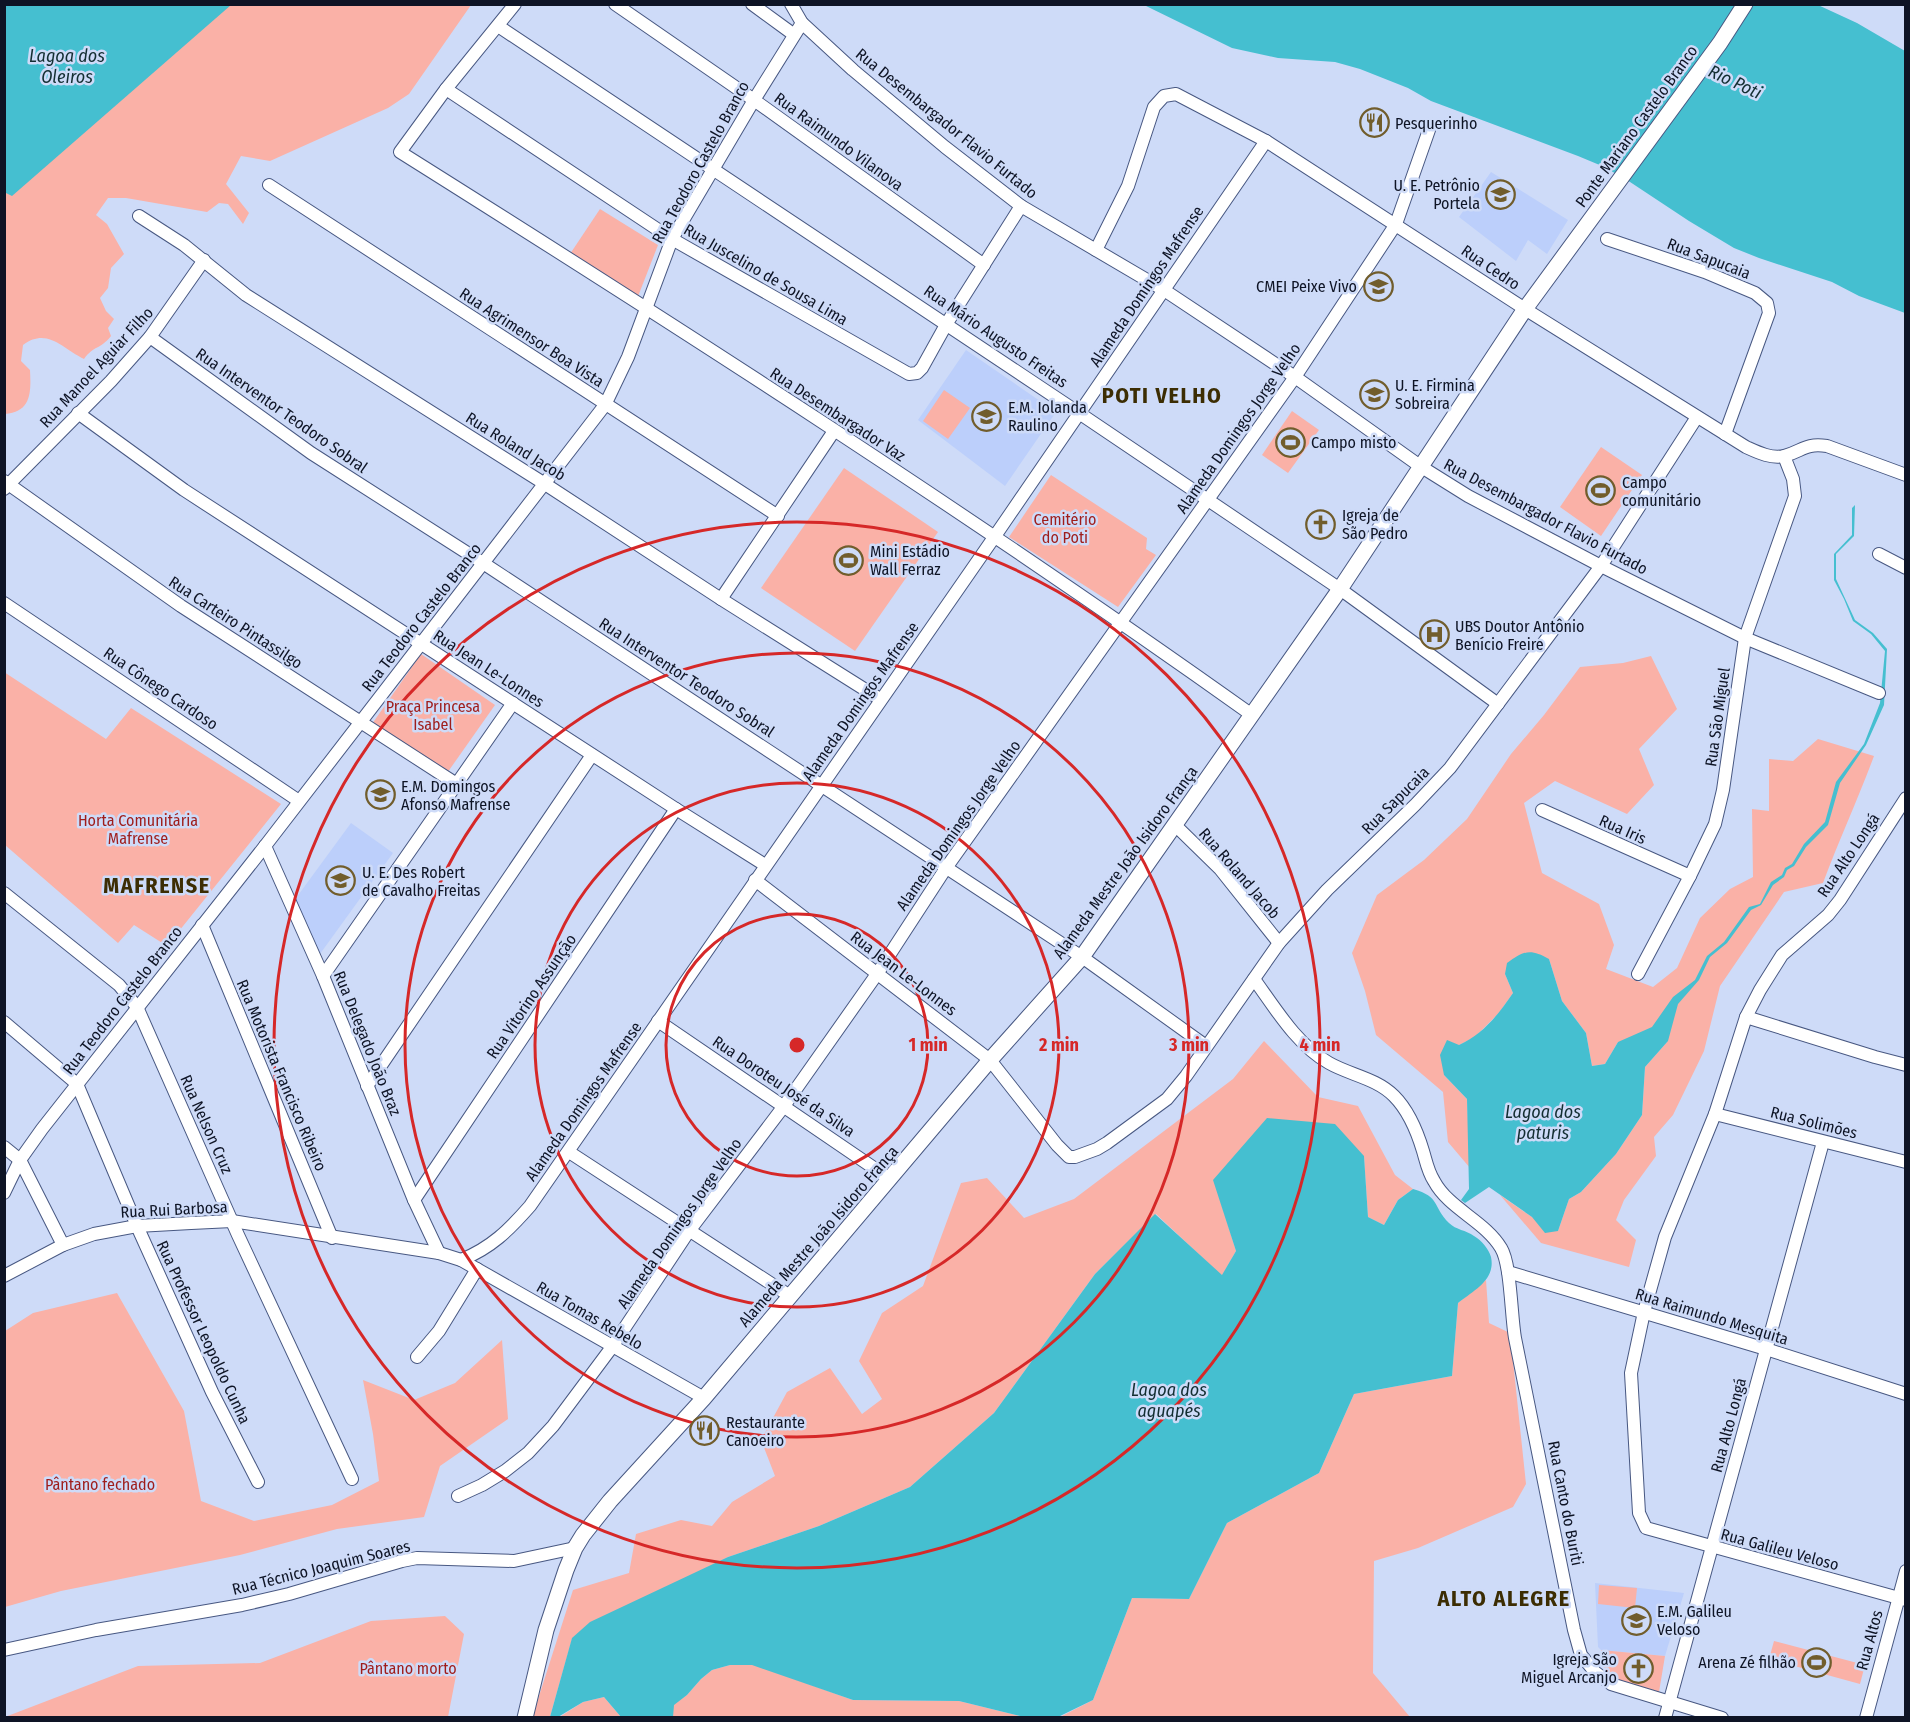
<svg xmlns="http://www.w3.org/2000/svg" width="1910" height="1722" font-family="'Fira Sans Condensed',sans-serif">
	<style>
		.built { fill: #bccffb }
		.green { fill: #fab1a7 }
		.water { fill: #45bfd0 }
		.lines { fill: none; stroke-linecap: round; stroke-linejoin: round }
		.minor-casing { stroke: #485882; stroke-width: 14 }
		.major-casing { stroke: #485882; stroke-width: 17 }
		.minor { stroke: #fff; stroke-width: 12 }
		.major { stroke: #fff; stroke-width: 15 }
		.ring { fill: none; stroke: #d62828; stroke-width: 3 }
		.labels { text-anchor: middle; stroke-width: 5; stroke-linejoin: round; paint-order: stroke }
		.street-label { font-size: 16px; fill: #0e1425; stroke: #cedbf8 }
		.poi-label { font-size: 16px; fill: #0e1425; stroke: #cedbf8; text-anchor: start }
		.park-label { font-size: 16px; fill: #9f1d1b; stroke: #cedbf8 }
		.water-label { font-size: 18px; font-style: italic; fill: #132e32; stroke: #cedbf8 }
		.district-label { font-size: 22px; font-weight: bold; letter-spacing: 1.5px; fill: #3c2d03; stroke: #cedbf8 }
		.centre { fill: #d62828; stroke: #cedbf8; stroke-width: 3 }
		.ring-label { font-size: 18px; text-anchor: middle; font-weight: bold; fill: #d62828; stroke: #cedbf8; stroke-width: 5; stroke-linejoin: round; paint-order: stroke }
	</style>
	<rect width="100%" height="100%" fill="#cedbf8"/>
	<g class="built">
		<polygon points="1491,172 1568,220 1547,254 1528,240 1516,261 1459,217"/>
		<polygon points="966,350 1056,412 1005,486 918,420"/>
		<polygon points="351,823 393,853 312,965 288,909"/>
		<polygon points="1595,1583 1684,1593 1665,1656 1601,1650 1598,1647"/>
	</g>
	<g class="green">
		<path d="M5 5H471L409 94 388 108 270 161 241 156 226 184 249 213 243 224 228 204 219 203 207 212 126 198H108L96 215 107 224 124 254 111 268 108 288 100 298 106 311 114 319 108 328 111 336C100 350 94 345 84 359 62 348 47 327 23 345L21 361 30 370C31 391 32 412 5 414Z"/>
		<polygon points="600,209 658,245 637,299 570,254"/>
		<polygon points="944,390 970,408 948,439 923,421"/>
		<polygon points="1292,411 1319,430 1288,473 1262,455"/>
		<polygon points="1601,447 1642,475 1601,536 1560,507"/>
		<polygon points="844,468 938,532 855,651 761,588"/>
		<polygon points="1051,475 1147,538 1146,549 1156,555 1118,607 1009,537"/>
		<polygon points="421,654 495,705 445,776 372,724"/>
		<path d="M1651 656 1677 709 1639 749 1654 785 1627 814 1555 781 1524 803 1542 873 1599 904 1614 945 1606 969 1653 987 1677 968 1700 918 1730 889 1753 877 1752 809 1769 811V759L1793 761 1818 739 1874 756C1858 799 1839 840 1823 883L1784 892 1720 986 1704 1051 1673 1115 1654 1137 1656 1156 1624 1200 1616 1220 1636 1240 1629 1267 1541 1243 1500 1195 1532 1217 1558 1231 1569 1199 1581 1192 1616 1154 1642 1115 1645 1067 1667 1042H1618L1605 1064 1592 1066 1586 1033 1562 1001 1549 959 1505 974 1513 993 1499 1013 1475 1037 1459 1045 1444 1075 1467 1099 1470 1168 1448 1142 1443 1092 1376 1035 1365 991 1352 953 1377 895 1424 860 1467 819 1511 754 1544 715 1580 667 1623 663Z"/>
		<polygon points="4,672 106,739 131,708 281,804 167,946 134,925 118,943 5,845"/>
		<polygon points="1264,1041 1318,1097 1358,1106 1395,1175 1413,1189 1398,1200 1384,1225 1368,1217 1364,1156 1214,1180 1236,1251 1222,1276 1156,1214 1095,1274 994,1413 910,1487 819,1526 728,1557 572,1639 550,1717 532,1718 573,1590 629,1573 636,1534 681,1520 712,1526 732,1502 775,1476 761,1440 787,1392 830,1368 862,1414 882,1399 859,1361 882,1313 923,1286 961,1183 987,1178 1024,1218 1074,1199 1233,1079"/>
		<polygon points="1486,1280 1489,1323 1510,1333 1526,1484 1513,1507 1418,1548 1374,1561 1373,1673 1410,1717 1058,1718 1093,1700 1132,1598 1189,1599 1227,1523 1319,1473 1354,1394 1452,1376 1458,1303"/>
		<polygon points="117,1293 184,1411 201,1501 254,1521 332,1505 379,1481 373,1434 363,1380 414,1400 455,1383 502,1340 508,1419 440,1466 424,1517 337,1529 240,1555 61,1591 5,1607 5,1331 33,1313"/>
		<polygon points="1599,1585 1637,1588 1635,1608 1598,1604"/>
		<polygon points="445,1616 464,1634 448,1717 5,1717 138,1666 260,1663 371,1621"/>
		<polygon points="1774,1641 1865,1665 1860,1684 1769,1659"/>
		<path d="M1601 1650 1665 1656 1659 1692C1633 1686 1600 1685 1601 1650Z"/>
		<polygon points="752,1664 853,1700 959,1701 1024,1717 673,1718 673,1705 687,1695 701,1679 712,1670 730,1665"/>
		<polygon points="604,1697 621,1717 558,1718 583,1702"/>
	</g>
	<g class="water">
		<polygon points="4,5 5,4 231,5 12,196 4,192"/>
		<polygon points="1144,5 1818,5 1857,23 1905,51 1905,313 1859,296 1832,282 1759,258 1734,248 1689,221 1624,178 1602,166 1578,156 1431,101 1408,88 1360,69 1335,62 1278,58 1232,48"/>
		<path d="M1855 505 1854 536 1836 554V579L1855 620 1873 633 1887 649 1884 705 1866 745 1840 783 1828 825 1806 847 1794 866 1787 870 1784 877 1773 885 1761 905 1751 910 1727 943 1710 957 1699 980 1678 1004 1668 1041 1645 1067 1642 1115 1616 1154 1581 1192 1569 1199 1558 1231 1545 1233 1532 1217 1489 1187 1465 1203 1461 1200 1469 1189 1467 1099 1444 1075 1440 1055 1447 1040 1459 1045C1483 1034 1498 1015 1513 993L1505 974 1507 963C1524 951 1530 948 1549 959L1562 1001 1586 1033 1592 1066 1605 1064 1618 1042 1652 1027 1673 997 1695 980 1707 956 1724 942 1749 907 1760 904 1771 882 1782 875 1785 868 1792 864 1804 844 1825 822 1836 782 1864 744 1880 703 1885 651 1871 634 1853 621 1844 599 1834 580V554L1852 535V508Z"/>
		<path d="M1267 1118 1335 1124 1364 1156 1368 1217 1384 1225 1398 1200 1413 1189C1441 1197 1432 1206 1449 1223 1456 1230 1466 1230 1474 1236 1481 1240 1489 1249 1491 1257 1496 1280 1473 1291 1458 1303L1452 1376 1354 1394 1319 1473 1227 1523 1189 1599 1132 1598 1093 1700 1058 1717H1024L959 1701 853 1700 752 1665H730L712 1670 701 1679 687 1695 674 1705 673 1717H621L604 1697 583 1702 558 1717H550L572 1638 590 1622 728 1557 819 1526 910 1487 994 1413 1095 1274 1155 1214 1222 1275 1236 1251 1213 1180Z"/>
	</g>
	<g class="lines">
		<defs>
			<g id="minor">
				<path d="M515 4 446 89 400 152C688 333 974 517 1252 715"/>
				<polyline points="615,4 754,100 984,265"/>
				<polyline points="752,4 793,34"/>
				<polyline points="791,4 802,23 853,70 945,147 1021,206 1164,290 1295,377 1420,466 1468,496 1601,566 1745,638 1879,693"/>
				<polyline points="498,26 1079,413 1340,589 1498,704"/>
				<polyline points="446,89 672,239 909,374 917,373 922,368 947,323 1021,206"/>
				<polyline points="269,185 778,516"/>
				<polyline points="139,216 184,245 246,295 545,484 721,599 880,699"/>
				<polyline points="1607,239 1705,272 1755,293 1767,303 1769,313 1725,434"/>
				<path d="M1096 250 1128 186 1154 107 1164 96 1176 94 1266 141 1525 309 1746 447C1757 452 1771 459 1784 456 1803 451 1804 443 1827 446L1906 475"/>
				<polyline points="150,337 311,453 483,563 1082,957 1206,1046"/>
				<polyline points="78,413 184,490 676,809 765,865"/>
				<polyline points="4,481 181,606 455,783"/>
				<polyline points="4,489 111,381 150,337 204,260"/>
				<polyline points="1879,554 1906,568"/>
				<polyline points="721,599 834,431"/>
				<polyline points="4,603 299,801"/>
				<polyline points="1906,798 1840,900 1828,915 1782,955 1760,990 1746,1017 1715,1114 1665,1237 1644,1312 1631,1373 1639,1513 1646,1528 1906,1600"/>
				<polyline points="1542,810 1690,876"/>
				<polyline points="1176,826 1220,869 1279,943"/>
				<polyline points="265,846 323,976 414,1200 439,1253"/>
				<polyline points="755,880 990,1060 1057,1145 1069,1157 1075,1157 1097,1149 1107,1143 1167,1099 1186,1076 1279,943 1327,890 1415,805 1450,768 1601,566 1697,417"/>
				<polyline points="4,893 119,985 137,1007 238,1235 352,1479"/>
				<polyline points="202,925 332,1238"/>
				<polyline points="1638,974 1690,876 1715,824 1723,790 1745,638 1795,496 1793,479 1784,456"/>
				<polyline points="323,976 513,703"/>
				<path d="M1254 979C1275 1008 1297 1045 1329 1063 1350 1075 1376 1078 1394 1096 1409 1111 1417 1131 1423 1151 1426 1161 1428 1172 1434 1181 1449 1209 1485 1221 1501 1248 1511 1264 1511 1316 1515 1338L1574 1630 1581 1655 1595 1672 1611 1684 1722 1718"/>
				<polyline points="1746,1017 1875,1057 1906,1065"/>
				<polyline points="658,1021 890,1179"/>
				<polyline points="4,1022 77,1084 137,1226 212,1392 258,1482"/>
				<polyline points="367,1086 592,755"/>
				<polyline points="1715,1114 1906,1162"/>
				<polyline points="4,1147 20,1160 63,1245"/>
				<polyline points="569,1152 790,1296"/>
				<polyline points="4,1193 20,1160 42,1129 265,846 605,405 628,357 672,239 754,100 802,23"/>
				<polyline points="414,1200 676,809"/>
				<path d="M461 1260C491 1248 509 1230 530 1206L995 536 1266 141"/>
				<polyline points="1508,1272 1766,1349 1906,1394"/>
				<polyline points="4,1276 63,1245 94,1234 137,1226 191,1223 232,1221 439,1253 461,1260 704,1398"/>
				<polyline points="417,1357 439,1331 477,1269"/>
				<polyline points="458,1496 482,1485 505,1471 528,1453 553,1426 612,1347 689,1231 784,1106 877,974 946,868 1295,377 1396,224 1429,130"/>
				<polyline points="4,1650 96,1630 242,1605 289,1594 402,1561 417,1558 514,1561 575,1548"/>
				<polyline points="1665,1718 1823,1142"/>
				<polyline points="1866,1718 1906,1571"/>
			</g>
			<polyline id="major" points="525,1718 546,1630 566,1570 575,1548 583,1535 610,1501 704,1398 990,1060 1082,957 1340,589 1525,309 1720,43 1745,4"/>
		</defs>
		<use href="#minor" class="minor-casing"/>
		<use href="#major" class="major-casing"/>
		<use href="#minor" class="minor"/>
		<use href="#major" class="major"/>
	</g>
	<g class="ring">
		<circle cx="797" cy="1045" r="131"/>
		<circle cx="797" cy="1045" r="262"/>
		<circle cx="797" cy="1045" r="392"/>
		<circle cx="797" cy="1045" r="523"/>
	</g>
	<defs>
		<symbol id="restaurant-ring" viewBox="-11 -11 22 22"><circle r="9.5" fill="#cedbf8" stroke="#715d2c" stroke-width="1.5"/><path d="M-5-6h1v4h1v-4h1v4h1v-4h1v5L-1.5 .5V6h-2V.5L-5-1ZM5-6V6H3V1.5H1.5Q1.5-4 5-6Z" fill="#715d2c"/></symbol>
		<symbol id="school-ring" viewBox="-11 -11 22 22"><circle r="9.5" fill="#cedbf8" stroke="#715d2c" stroke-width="1.5"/><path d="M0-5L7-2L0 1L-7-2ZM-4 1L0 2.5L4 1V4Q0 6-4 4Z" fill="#715d2c"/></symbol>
		<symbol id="stadium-ring" viewBox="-11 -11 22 22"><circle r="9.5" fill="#cedbf8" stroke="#715d2c" stroke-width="1.5"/><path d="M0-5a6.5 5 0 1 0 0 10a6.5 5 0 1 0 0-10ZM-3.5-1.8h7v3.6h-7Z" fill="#715d2c"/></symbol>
		<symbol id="church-ring" viewBox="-11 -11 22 22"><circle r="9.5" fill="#cedbf8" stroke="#715d2c" stroke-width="1.5"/><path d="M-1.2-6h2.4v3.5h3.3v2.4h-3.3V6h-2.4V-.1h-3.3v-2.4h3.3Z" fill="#715d2c"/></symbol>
		<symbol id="hospital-ring" viewBox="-11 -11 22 22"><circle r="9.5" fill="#cedbf8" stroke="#715d2c" stroke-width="1.5"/><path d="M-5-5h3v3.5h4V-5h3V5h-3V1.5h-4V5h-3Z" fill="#715d2c"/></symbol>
	</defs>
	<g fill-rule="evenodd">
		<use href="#restaurant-ring" x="1358" y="106" width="33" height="33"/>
		<use href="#school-ring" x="1484" y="178" width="33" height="33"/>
		<use href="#school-ring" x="1362" y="270" width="33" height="33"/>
		<use href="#school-ring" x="1358" y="378" width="33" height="33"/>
		<use href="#school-ring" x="970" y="400" width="33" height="33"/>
		<use href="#stadium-ring" x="1274" y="426" width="33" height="33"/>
		<use href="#stadium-ring" x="1584" y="474" width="33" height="33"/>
		<use href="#church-ring" x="1304" y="508" width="33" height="33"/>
		<use href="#stadium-ring" x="832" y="544" width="33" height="33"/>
		<use href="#hospital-ring" x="1418" y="618" width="33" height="33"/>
		<use href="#school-ring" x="364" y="778" width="33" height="33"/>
		<use href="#school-ring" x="324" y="864" width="33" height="33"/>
		<use href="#restaurant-ring" x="688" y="1414" width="33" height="33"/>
		<use href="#school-ring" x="1620" y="1604" width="33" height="33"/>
		<use href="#stadium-ring" x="1800" y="1646" width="33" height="33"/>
		<use href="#church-ring" x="1622" y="1652" width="33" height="33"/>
	</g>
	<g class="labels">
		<g class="street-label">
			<text transform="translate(947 123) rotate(39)" y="6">Rua Desembargador Flavio Furtado</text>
			<text transform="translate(1636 126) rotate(-54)" y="6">Ponte Mariano Castelo Branco</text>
			<text transform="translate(839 141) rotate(36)" y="6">Rua Raimundo Vilanova</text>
			<text transform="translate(700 162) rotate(-61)" y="6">Rua Teodoro Castelo Branco</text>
			<text transform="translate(1709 258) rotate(21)" y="6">Rua Sapucaia</text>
			<text transform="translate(1491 267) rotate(34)" y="6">Rua Cedro</text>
			<text transform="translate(766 274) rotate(30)" y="6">Rua Juscelino de Sousa Lima</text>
			<text transform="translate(1146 286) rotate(-56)" y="6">Alameda Domingos Mafrense</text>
			<text transform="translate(996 336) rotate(34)" y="6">Rua Mário Augusto Freitas</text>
			<text transform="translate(532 337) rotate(33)" y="6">Rua Agrimensor Boa Vista</text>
			<text transform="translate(96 367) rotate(-47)" y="6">Rua Manoel Aguiar Filho</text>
			<text transform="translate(282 410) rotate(35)" y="6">Rua Interventor Teodoro Sobral</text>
			<text transform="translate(838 414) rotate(33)" y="6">Rua Desembargador Vaz</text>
			<text transform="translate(1238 428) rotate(-55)" y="6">Alameda Domingos Jorge Velho</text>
			<text transform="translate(516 446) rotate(32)" y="6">Rua Roland Jacob</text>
			<text transform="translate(1546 516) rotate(28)" y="6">Rua Desembargador Flavio Furtado</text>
			<text transform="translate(421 617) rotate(-52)" y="6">Rua Teodoro Castelo Branco</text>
			<text transform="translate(236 622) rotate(33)" y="6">Rua Carteiro Pintassilgo</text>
			<text transform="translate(489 668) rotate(33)" y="6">Rua Jean Le-Lonnes</text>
			<text transform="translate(687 677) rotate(33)" y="6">Rua Interventor Teodoro Sobral</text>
			<text transform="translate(161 688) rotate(34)" y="6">Rua Cônego Cardoso</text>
			<text transform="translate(860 701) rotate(-55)" y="6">Alameda Domingos Mafrense</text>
			<text transform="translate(1717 717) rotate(-82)" y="6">Rua São Miguel</text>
			<text transform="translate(1395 800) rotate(-45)" y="6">Rua Sapucaia</text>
			<text transform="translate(958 825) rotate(-55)" y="6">Alameda Domingos Jorge Velho</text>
			<text transform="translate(1623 829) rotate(24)" y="6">Rua Iris</text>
			<text transform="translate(1848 855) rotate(-56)" y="6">Rua Alto Longá</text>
			<text transform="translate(1125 862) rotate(-54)" y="6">Alameda Mestre João Isidoro França</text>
			<text transform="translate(1240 873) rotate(49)" y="6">Rua Roland Jacob</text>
			<text transform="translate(904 973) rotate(37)" y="6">Rua Jean Le-Lonnes</text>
			<text transform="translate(531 996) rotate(-56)" y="6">Rua Vitorino Assunção</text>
			<text transform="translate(122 1000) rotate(-52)" y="6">Rua Teodoro Castelo Branco</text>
			<text transform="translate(368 1043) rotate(68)" y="6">Rua Delegado João Braz</text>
			<text transform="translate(282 1075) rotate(67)" y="6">Rua Motorista Francisco Ribeiro</text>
			<text transform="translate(784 1086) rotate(34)" y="6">Rua Doroteu José da Silva</text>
			<text transform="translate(583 1101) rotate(-55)" y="6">Alameda Domingos Mafrense</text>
			<text transform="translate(1814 1122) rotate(14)" y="6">Rua Solimões</text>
			<text transform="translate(207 1124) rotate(66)" y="6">Rua Nelson Cruz</text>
			<text transform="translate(174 1209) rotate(-3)" y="6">Rua Rui Barbosa</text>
			<text transform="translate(679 1223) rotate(-55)" y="6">Alameda Domingos Jorge Velho</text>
			<text transform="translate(818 1236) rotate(-49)" y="6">Alameda Mestre João Isidoro França</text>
			<text transform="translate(590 1315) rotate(30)" y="6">Rua Tomas Rebelo</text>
			<text transform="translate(1712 1316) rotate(17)" y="6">Rua Raimundo Mesquita</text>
			<text transform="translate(204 1332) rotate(65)" y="6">Rua Professor Leopoldo Cunha</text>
			<text transform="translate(1728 1425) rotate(-75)" y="6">Rua Alto Longá</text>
			<text transform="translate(1566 1503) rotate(79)" y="6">Rua Canto do Buriti</text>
			<text transform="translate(1780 1549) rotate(15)" y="6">Rua Galileu Veloso</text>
			<text transform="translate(321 1567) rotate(-14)" y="6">Rua Técnico Joaquim Soares</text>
			<text transform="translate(1869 1640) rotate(-75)" y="6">Rua Altos</text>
		</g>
		<g class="poi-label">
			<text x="1395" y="129">Pesquerinho</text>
			<text x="1480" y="191" text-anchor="end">U. E. Petrônio<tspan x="1480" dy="18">Portela</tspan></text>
			<text x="1357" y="292" text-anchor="end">CMEI Peixe Vivo</text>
			<text x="1395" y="391">U. E. Firmina<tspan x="1395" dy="18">Sobreira</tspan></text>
			<text x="1008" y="413">E.M. Iolanda<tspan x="1008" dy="18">Raulino</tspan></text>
			<text x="1311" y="448">Campo misto</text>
			<text x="1622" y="488">Campo<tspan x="1622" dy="18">comunitário</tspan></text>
			<text x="1342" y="521">Igreja de<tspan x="1342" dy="18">São Pedro</tspan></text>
			<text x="870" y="557">Mini Estádio<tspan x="870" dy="18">Wall Ferraz</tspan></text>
			<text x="1455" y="632">UBS Doutor Antônio<tspan x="1455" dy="18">Benício Freire</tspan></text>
			<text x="401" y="792">E.M. Domingos<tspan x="401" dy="18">Afonso Mafrense</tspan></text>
			<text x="362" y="878">U. E. Des Robert<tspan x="362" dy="18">de Cavalho Freitas</tspan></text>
			<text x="726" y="1428">Restaurante<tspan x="726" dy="18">Canoeiro</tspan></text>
			<text x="1657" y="1617">E.M. Galileu<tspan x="1657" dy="18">Veloso</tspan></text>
			<text x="1617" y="1665" text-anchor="end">Igreja São<tspan x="1617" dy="18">Miguel Arcanjo</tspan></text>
			<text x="1796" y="1668" text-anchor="end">Arena Zé filhão</text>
		</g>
		<g class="park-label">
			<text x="1065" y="525">Cemitério<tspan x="1065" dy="18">do Poti</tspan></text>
			<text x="433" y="712">Praça Princesa<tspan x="433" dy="18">Isabel</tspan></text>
			<text x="138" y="826">Horta Comunitária<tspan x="138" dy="18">Mafrense</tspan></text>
			<text x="100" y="1490">Pântano fechado</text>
			<text x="408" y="1674">Pântano morto</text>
		</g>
		<g class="water-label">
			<text x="67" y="62">Lagoa dos<tspan x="67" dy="21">Oleiros</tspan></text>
			<text transform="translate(1735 82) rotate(25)" y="6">Rio Poti</text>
			<text x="1543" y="1118">Lagoa dos<tspan x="1543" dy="21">paturis</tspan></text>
			<text x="1169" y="1396">Lagoa dos<tspan x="1169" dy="21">aguapés</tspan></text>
		</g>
		<g class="district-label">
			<text x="1162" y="403">POTI VELHO</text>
			<text x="157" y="893">MAFRENSE</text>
			<text x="1504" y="1606">ALTO ALEGRE</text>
		</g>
	</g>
	<circle cx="797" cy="1045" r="9" class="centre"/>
	<g class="ring-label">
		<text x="928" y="1051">1 min</text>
		<text x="1059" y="1051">2 min</text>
		<text x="1189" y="1051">3 min</text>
		<text x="1320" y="1051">4 min</text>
	</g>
	<rect width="1910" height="1722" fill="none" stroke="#0e1425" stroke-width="12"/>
</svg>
